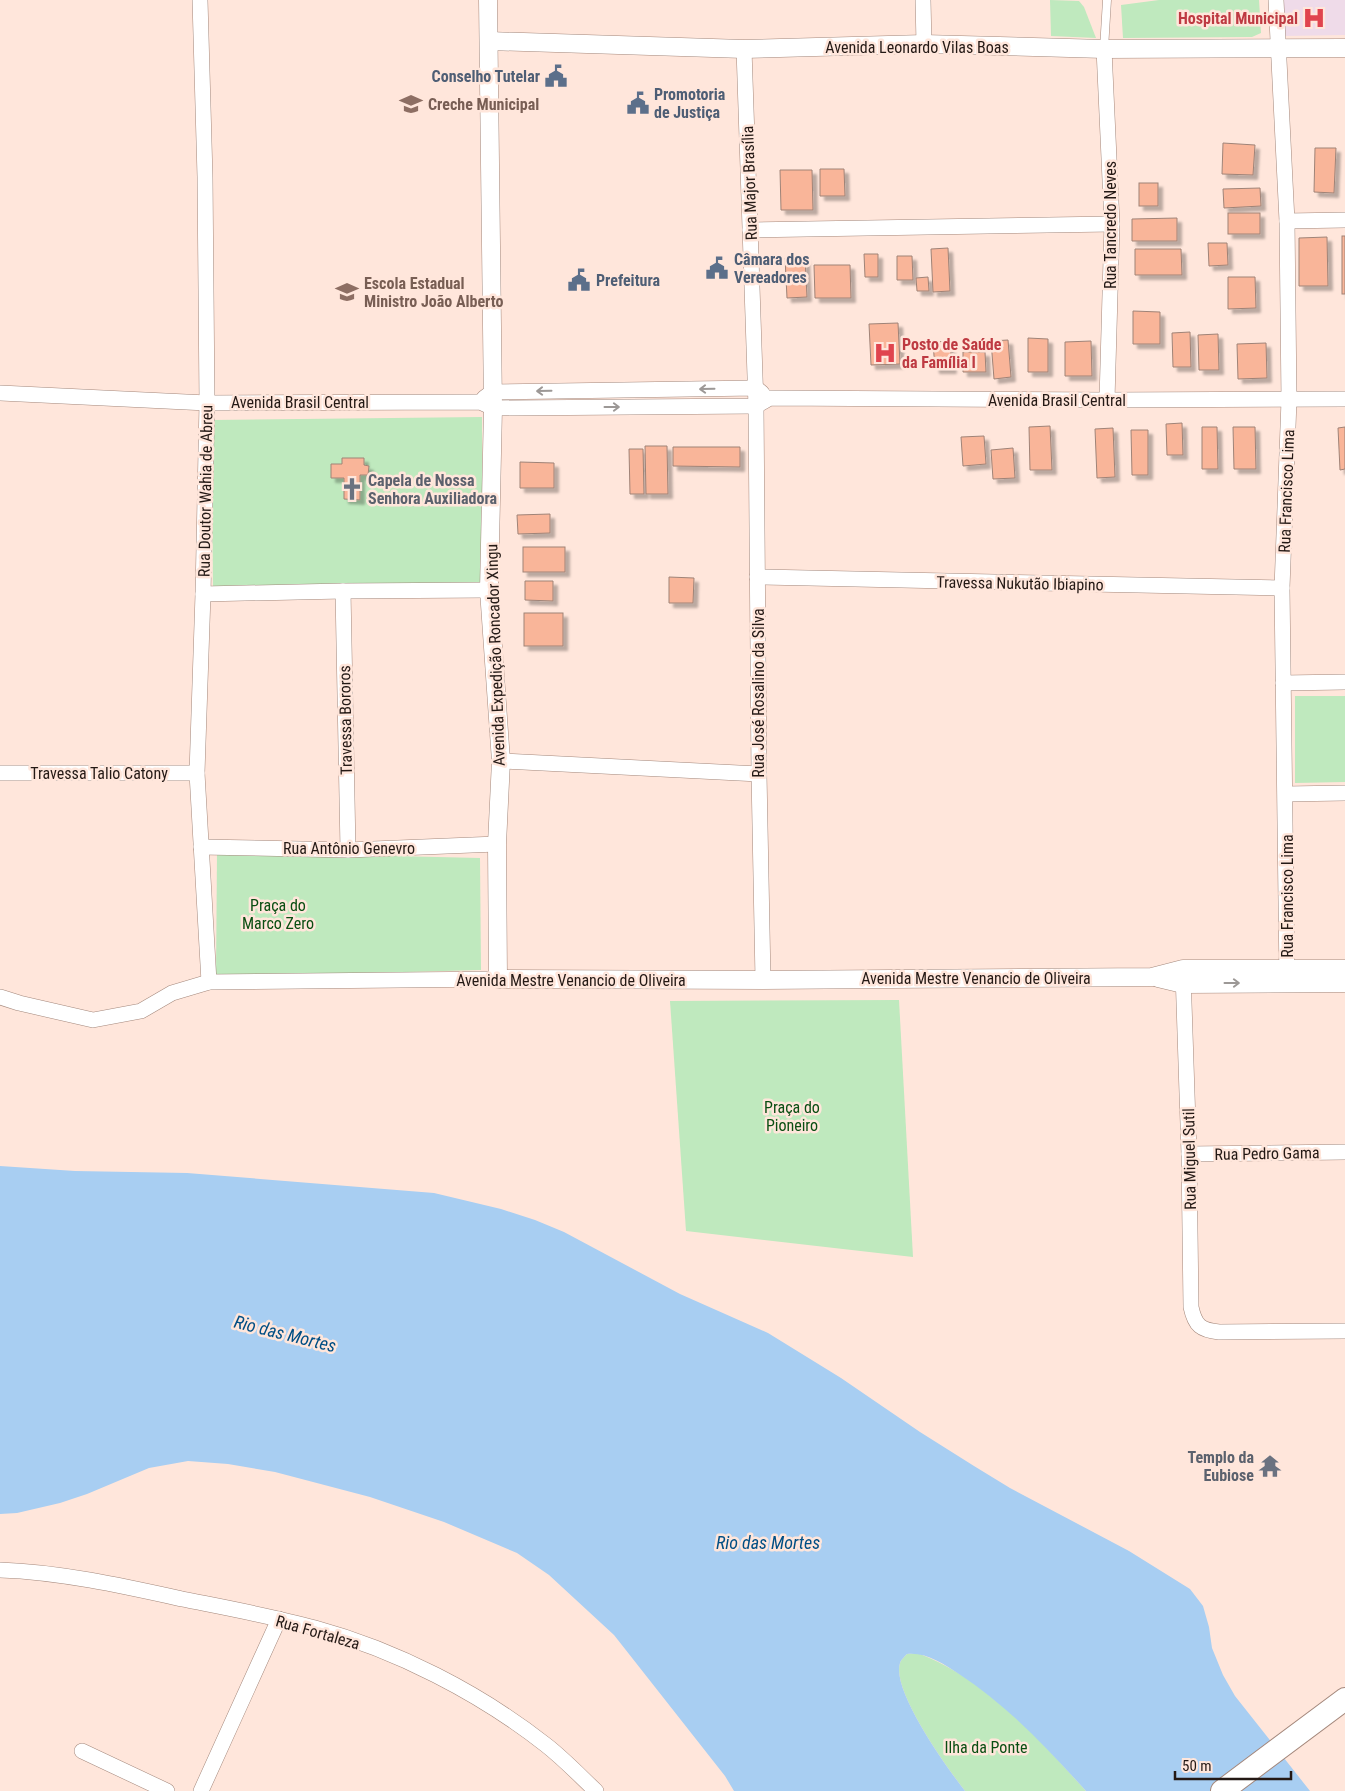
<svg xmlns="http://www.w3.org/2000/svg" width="1345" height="1791" font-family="'Roboto Condensed',sans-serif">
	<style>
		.medical { fill: #efdbe9 }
		.green { fill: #bfe9be }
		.water { fill: #a8cef2 }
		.building { fill: #f9b599; stroke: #9f8377; filter: url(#shadow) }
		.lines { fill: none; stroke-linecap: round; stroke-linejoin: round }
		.service-casing { stroke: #a4887c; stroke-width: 9 }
		.minor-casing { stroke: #a4887c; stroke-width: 16 }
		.tertiary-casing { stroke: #a4887c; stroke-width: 19 }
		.primary-casing { stroke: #a4887c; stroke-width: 24 }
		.service { stroke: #fff; stroke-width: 8 }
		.minor { stroke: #fff; stroke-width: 15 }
		.tertiary { stroke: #fff; stroke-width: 18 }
		.primary { stroke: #fff; stroke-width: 22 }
		.oneway { stroke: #9c9896 }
		.labels { text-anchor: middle; stroke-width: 5; stroke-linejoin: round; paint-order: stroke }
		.health-label { font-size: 16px; font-weight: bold; fill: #be3a42; stroke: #ffe6db; text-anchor: end }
		.street-label { font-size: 16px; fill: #241915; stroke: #ffe6db }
		.service-label { font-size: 16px; font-weight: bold; fill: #4e5e75; stroke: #ffe6db; text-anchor: start }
		.education-label { font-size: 16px; font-weight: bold; fill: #785e54; stroke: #ffe6db; text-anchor: start }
		.worship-label { font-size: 16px; font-weight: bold; fill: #5b616d; stroke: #ffe6db; text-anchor: start }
		.park-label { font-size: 16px; fill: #094e12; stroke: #ffe6db }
		.water-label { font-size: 18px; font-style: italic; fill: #004e84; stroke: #ffe6db }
	</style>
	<defs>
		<filter id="shadow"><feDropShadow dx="4.5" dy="4.5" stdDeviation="1" flood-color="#0004"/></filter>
	</defs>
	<rect width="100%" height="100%" fill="#ffe6db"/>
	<polygon class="medical" points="1282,0 1345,0 1345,35 1283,36"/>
	<g class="green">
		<polygon points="1050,0 1079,1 1084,7 1096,38 1051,36"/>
		<polygon points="1159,0 1259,0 1261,33 1252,37 1123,38 1121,5"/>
		<polygon points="482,417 483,586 213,587 211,420"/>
		<polygon points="1295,696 1345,696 1345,782 1295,783"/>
		<polygon points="217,852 480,858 481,970 216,977"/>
		<polygon points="899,1000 913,1257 686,1231 670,1001"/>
		<path d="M917 1653C987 1679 1037 1737 1086 1791H965C948 1769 891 1690 900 1663 901 1660 905 1656 907 1654Z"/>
	</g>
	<path class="water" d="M0 1166 75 1171 187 1173 434 1193 501 1209 535 1220 564 1232 680 1294 768 1333 841 1378 920 1432 974 1466 1010 1488 1129 1551 1190 1589 1203 1606 1209 1627 1212 1648 1223 1675 1235 1696 1310 1791H1086C1047 1748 1008 1706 959 1674 944 1664 926 1652 907 1654 905 1656 901 1660 900 1663 891 1690 948 1769 965 1791H734L725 1776 614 1635 549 1575 517 1553 444 1522 370 1497 275 1472 228 1464 188 1461 149 1468 87 1494 60 1503 17 1513 0 1514Z"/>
	<g class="building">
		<polygon points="1223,143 1255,145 1253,175 1222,174"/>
		<polygon points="1315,148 1336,148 1334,193 1314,192"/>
		<polygon points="820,169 844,169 845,196 820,196"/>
		<polygon points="780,170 812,170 813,210 781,210"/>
		<rect x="1139" y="183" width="19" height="23"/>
		<polygon points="1260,188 1261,206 1224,208 1223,189"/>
		<rect x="1228" y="213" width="32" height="21"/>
		<polygon points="1177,218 1177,241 1132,241 1132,219"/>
		<rect x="1342" y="236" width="3" height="58"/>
		<polygon points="1327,237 1328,286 1299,286 1299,238"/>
		<polygon points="1208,243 1227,243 1228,265 1209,266"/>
		<polygon points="948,248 950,291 933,292 931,249"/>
		<polygon points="1135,249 1181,249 1182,275 1135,275"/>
		<polygon points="864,254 878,254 878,277 865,277"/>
		<polygon points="897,256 912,256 913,280 897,280"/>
		<polygon points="805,257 807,297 787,298 785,258"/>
		<polygon points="814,265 850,265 851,298 815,298"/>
		<polygon points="928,277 929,291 917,291 916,278"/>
		<polygon points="1228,277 1255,277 1256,308 1228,309"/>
		<polygon points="1133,311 1160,312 1160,344 1133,344"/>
		<polygon points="898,323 900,364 871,365 869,324"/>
		<polygon points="1190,332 1191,367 1173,367 1172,333"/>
		<polygon points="1218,334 1219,370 1199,370 1198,335"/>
		<polygon points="1028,338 1048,339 1048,372 1028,372"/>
		<polygon points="1008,340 1011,377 994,379 991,341"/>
		<polygon points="950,341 952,369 935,369 933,342"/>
		<polygon points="1091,341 1092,376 1065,376 1065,342"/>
		<polygon points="1266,343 1267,378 1238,379 1237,344"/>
		<polygon points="963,352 985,352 986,372 963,372"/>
		<polygon points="1182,423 1183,455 1167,455 1166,424"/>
		<polygon points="1050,426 1052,470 1030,470 1029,427"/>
		<polygon points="1202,427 1217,427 1218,469 1202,469"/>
		<polygon points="1233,427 1255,427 1256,469 1234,469"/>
		<polygon points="1345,427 1345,469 1340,470 1338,428"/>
		<polygon points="1113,428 1115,477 1097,478 1095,429"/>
		<polygon points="1131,430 1148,430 1148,475 1132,475"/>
		<polygon points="984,436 986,464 963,466 961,437"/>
		<polygon points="645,446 667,446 668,494 646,494"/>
		<polygon points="673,447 740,447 740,467 673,466"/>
		<polygon points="1013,448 1015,478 993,479 991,450"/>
		<polygon points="629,449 643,449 644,494 630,494"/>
		<polygon points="342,458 364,458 364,465 369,466 368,475 360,475 360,500 344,499 344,478 331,478 331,464 342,464"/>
		<polygon points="520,462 554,463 554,488 520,488"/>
		<polygon points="550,514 550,533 518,534 517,515"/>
		<rect x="523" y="547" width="42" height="25"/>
		<polygon points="669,577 694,578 693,603 669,603"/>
		<polygon points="525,581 553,581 553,601 525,600"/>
		<rect x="524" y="613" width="39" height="33"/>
	</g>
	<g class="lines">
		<defs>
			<polyline id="service" points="1104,49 1107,0"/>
			<g id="minor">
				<polyline points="200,0 205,177 207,403 203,594 197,773 209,982"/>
				<polyline points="923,0 924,44"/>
				<polyline points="1276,0 1287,221 1289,400 1282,588 1287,979"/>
				<polyline points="744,49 756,406 759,774 763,980"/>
				<polyline points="1104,49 1112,224 1107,400"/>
				<polyline points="1287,221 1345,220"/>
				<polyline points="750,230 1112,224"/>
				<polyline points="0,393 207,403 480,402 493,408 756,406 770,398 1107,400 1345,399"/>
				<polyline points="484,398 492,392 756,388 762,393"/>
				<polyline points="757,577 1282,588"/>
				<polyline points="343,591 348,850"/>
				<polyline points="203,594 343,591 489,590"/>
				<polyline points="1283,683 1345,682"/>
				<polyline points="501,761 759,774"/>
				<polyline points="0,773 197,773"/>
				<polyline points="1286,794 1345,793"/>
				<polyline points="201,847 348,850 497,844"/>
				<path d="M1183 972 1189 1154 1191 1307C1195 1326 1201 1330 1219 1332L1345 1331"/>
				<polyline points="0,997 19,1003 93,1020 141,1011 172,993 209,982 498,979"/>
				<polyline points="1189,1154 1345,1152"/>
				<path d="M0 1570C60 1572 123 1586 182 1599 227 1608 271 1616 315 1628 396 1650 480 1693 546 1745 564 1759 580 1776 596 1791"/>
				<polyline points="82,1751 167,1791"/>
				<polyline points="201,1791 279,1619"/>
			</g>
			<g id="tertiary">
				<polyline points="488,0 493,408 489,590 501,761 497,844 498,979 763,980 1152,977 1183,969 1345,969"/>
				<polyline points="489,41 744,49 924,44 1104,49 1345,48"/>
				<polyline points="1158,978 1183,984 1345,983"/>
			</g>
			<polyline id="primary" points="1222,1791 1345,1699"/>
		</defs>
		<use href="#service" class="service-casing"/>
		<use href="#minor" class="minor-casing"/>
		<use href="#tertiary" class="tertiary-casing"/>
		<use href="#primary" class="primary-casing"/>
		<use href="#service" class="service"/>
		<use href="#minor" class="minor"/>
		<use href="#tertiary" class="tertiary"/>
		<use href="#primary" class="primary"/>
	</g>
	<defs><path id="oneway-shaft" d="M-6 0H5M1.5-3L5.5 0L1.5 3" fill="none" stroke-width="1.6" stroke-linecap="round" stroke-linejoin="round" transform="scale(1.25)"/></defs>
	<g class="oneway">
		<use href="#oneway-shaft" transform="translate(707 389) rotate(179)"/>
		<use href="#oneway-shaft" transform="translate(544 391) rotate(179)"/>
		<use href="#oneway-shaft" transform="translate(612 407)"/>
		<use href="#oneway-shaft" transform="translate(1232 983)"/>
	</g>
	<defs>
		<symbol id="hospital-bare" viewBox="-9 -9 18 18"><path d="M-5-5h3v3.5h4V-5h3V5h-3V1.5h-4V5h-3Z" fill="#e0444e" stroke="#ffe6db" stroke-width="2.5" paint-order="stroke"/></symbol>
		<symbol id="civic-bare" viewBox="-9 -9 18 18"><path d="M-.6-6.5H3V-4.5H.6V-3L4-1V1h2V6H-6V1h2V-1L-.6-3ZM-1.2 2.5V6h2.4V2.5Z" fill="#5c6f8a" stroke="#ffe6db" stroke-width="2.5" paint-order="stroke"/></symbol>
		<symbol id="school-bare" viewBox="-9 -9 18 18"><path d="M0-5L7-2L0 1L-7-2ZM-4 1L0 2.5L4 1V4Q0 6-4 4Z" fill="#8d6e63" stroke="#ffe6db" stroke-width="2.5" paint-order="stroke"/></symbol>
		<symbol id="church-bare" viewBox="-9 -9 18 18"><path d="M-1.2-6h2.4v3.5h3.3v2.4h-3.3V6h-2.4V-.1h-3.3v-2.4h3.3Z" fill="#6b7280" stroke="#ffe6db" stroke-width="2.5" paint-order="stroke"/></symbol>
		<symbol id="temple-bare" viewBox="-9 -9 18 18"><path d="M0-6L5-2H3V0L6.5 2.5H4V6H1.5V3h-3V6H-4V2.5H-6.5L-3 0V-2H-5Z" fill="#6b7280" stroke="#ffe6db" stroke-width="2.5" paint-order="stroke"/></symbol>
	</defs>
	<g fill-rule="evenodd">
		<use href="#hospital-bare" x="1298" y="2" width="32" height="32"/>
		<use href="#civic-bare" x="540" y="60" width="32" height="32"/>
		<use href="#civic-bare" x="622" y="87" width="32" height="32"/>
		<use href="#school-bare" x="395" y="88" width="32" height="32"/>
		<use href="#civic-bare" x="701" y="252" width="32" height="32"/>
		<use href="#civic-bare" x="563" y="264" width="32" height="32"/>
		<use href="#school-bare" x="331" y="276" width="32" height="32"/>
		<use href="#hospital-bare" x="869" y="337" width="32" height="32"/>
		<use href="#church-bare" x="336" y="473" width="32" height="32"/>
		<use href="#temple-bare" x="1254" y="1450" width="32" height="32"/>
	</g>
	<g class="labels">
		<g class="health-label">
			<text x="1298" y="24">Hospital Municipal</text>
			<text x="902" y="350" text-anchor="start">Posto de Saúde<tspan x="902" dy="18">da Família I</tspan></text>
		</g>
		<g class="street-label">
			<text x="917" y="53">Avenida Leonardo Vilas Boas</text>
			<text transform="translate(749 183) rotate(-92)" y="6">Rua Major Brasília</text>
			<text transform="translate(1110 225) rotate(-90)" y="6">Rua Tancredo Neves</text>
			<text x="1057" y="406">Avenida Brasil Central</text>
			<text x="300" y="408">Avenida Brasil Central</text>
			<text transform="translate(205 491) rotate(-89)" y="6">Rua Doutor Wahia de Abreu</text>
			<text transform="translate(1286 491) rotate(-88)" y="6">Rua Francisco Lima</text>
			<text transform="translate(1020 583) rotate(1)" y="6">Travessa Nukutão Ibiapino</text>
			<text transform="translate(495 655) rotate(-92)" y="6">Avenida Expedição Roncador Xingu</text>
			<text transform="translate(758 693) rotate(-90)" y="6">Rua José Rosalino da Silva</text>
			<text transform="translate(345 720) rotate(-91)" y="6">Travessa Bororos</text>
			<text x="99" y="779">Travessa Talio Catony</text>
			<text x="349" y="854">Rua Antônio Genevro</text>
			<text transform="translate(1287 896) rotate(-90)" y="6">Rua Francisco Lima</text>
			<text x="976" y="984">Avenida Mestre Venancio de Oliveira</text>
			<text x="571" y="986">Avenida Mestre Venancio de Oliveira</text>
			<text transform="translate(1267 1153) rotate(-1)" y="6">Rua Pedro Gama</text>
			<text transform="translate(1189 1159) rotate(-91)" y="6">Rua Miguel Sutil</text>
			<text transform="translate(318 1632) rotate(16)" y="6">Rua Fortaleza</text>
		</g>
		<g class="service-label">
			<text x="540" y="82" text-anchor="end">Conselho Tutelar</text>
			<text x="654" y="100">Promotoria<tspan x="654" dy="18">de Justiça</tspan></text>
			<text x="734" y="265">Câmara dos<tspan x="734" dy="18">Vereadores</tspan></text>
			<text x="596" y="286">Prefeitura</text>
		</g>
		<g class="education-label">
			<text x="428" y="110">Creche Municipal</text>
			<text x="364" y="289">Escola Estadual<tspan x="364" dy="18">Ministro João Alberto</tspan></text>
		</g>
		<g class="worship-label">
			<text x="368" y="486">Capela de Nossa<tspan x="368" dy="18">Senhora Auxiliadora</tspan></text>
			<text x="1254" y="1463" text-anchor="end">Templo da<tspan x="1254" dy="18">Eubiose</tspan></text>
		</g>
		<g class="park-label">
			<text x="278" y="911">Praça do<tspan x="278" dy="18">Marco Zero</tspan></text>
			<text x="792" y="1113">Praça do<tspan x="792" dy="18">Pioneiro</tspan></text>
			<text x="986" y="1753">Ilha da Ponte</text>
		</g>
		<g class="water-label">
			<text transform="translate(285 1334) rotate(14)" y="6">Rio das Mortes</text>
			<text x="768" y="1549">Rio das Mortes</text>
		</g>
	</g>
	<path d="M1175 1771v8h116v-8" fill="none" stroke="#241915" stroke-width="2.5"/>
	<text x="1182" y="1771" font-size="15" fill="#241915" stroke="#ffe6db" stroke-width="4" paint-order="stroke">50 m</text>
</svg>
